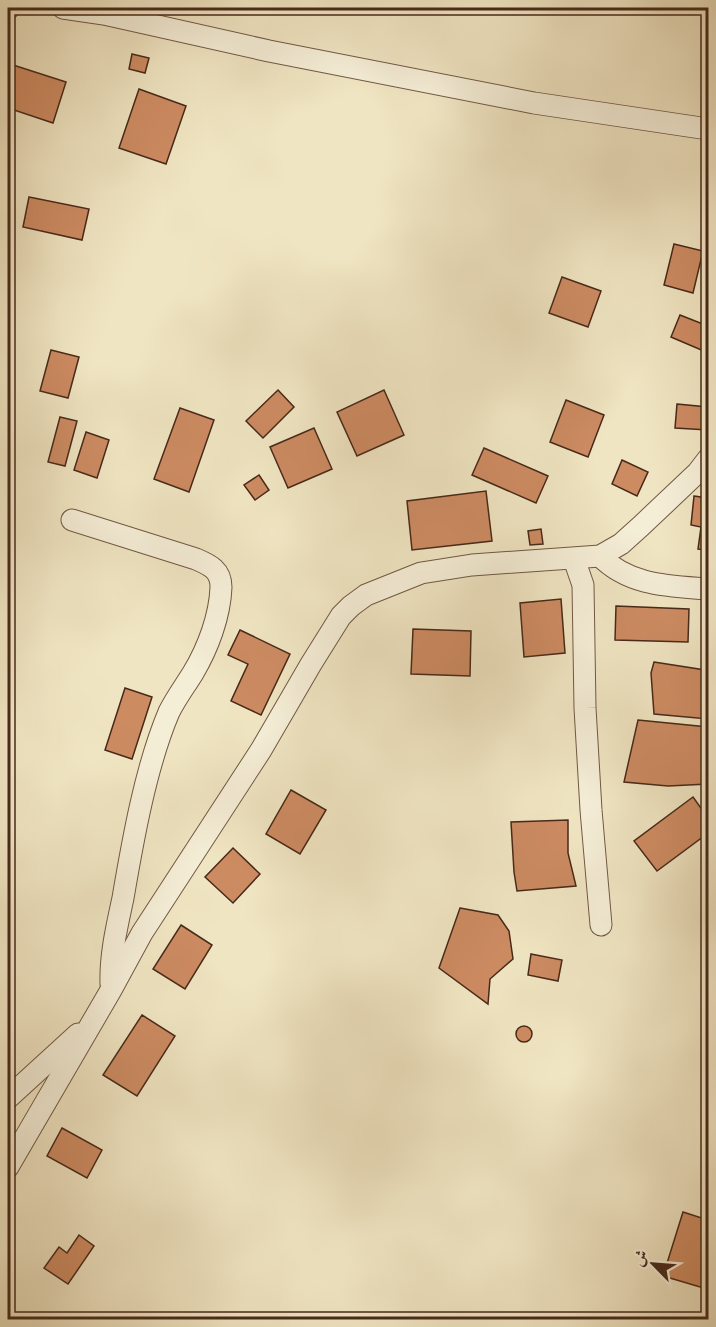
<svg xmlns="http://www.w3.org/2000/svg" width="716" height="1327" font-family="'Sorts Mill Goudy',Amiri,serif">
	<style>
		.building { fill: #cd8b62; stroke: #47291a; stroke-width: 1.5 }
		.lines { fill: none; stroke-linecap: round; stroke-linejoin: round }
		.minor-casing { stroke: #715844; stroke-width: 23 }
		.minor { stroke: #f5eed7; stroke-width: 21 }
	</style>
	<rect width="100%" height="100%" fill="#f0e5c2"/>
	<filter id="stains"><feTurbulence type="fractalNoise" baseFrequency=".00333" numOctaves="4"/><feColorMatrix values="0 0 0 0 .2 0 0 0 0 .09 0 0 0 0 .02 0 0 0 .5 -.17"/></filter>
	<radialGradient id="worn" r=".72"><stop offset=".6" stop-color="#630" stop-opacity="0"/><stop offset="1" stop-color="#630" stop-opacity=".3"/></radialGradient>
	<g class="building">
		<polygon points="132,54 149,58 145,73 129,69"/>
		<polygon points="10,64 66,82 53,123 8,108 8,71"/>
		<polygon points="139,89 186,106 166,164 119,148"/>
		<polygon points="8,127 14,128 8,161"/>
		<polygon points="29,197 89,209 82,240 23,227"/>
		<polygon points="674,244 703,251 693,293 664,285"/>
		<polygon points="562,277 601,291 588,327 549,313"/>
		<polygon points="680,315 708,326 708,346 706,352 671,337"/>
		<polygon points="51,350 79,357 68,398 40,391"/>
		<polygon points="278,390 294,407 263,438 246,421"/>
		<polygon points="384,390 404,435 357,456 337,412"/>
		<polygon points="566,400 604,415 588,457 550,442"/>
		<polygon points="677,404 708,407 708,430 675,428"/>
		<polygon points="180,408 214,420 189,492 154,479"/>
		<polygon points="60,417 77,421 65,466 48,462"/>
		<polygon points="314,428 332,469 288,488 270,447"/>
		<polygon points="86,432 109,440 97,478 74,470"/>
		<polygon points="484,448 548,476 536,503 472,475"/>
		<polygon points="622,460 648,472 637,496 612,484"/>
		<polygon points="259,475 269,490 255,500 244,485"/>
		<polygon points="486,491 492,541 412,550 407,501"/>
		<polygon points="694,496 708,498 708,550 698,549 701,527 691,525"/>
		<polygon points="541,529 543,544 530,545 528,531"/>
		<polygon points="561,599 565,653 524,657 520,603"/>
		<polygon points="616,606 689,609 688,642 615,640"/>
		<polygon points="413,629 471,631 470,676 411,674"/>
		<polygon points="240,630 290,654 261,715 231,701 248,664 228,655"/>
		<polygon points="654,662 705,670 708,719 654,714 651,673"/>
		<polygon points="125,688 152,697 132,759 105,750"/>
		<polygon points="638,720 708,727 708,784 668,786 624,782"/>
		<polygon points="291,790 326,810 300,854 266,834"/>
		<polygon points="693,797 708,818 708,833 657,871 634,841"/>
		<polygon points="568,820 568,853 576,886 517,891 514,872 511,822"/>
		<polygon points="233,848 260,874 233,903 205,877"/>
		<polygon points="460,908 498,915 509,931 513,959 490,979 488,1004 439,968"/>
		<polygon points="181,925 212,945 185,989 153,969"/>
		<polygon points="531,954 562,960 558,981 528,975"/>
		<polygon points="142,1015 175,1036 137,1096 103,1075"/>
		<circle cx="524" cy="1034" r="8"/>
		<polygon points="62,1128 102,1150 87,1178 47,1156"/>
		<polygon points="683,1212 708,1220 708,1282 707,1289 663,1276"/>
		<polygon points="79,1235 94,1246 68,1284 44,1268 59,1247 67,1253"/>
	</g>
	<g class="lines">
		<defs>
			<g id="minor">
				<polyline points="8,8 9,8"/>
				<polyline points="63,8 104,14 269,51 534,103 708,129"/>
				<path d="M72 520 196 559C210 565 221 570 221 587 220 616 208 648 193 673 185 686 176 698 169 712 146 766 133 839 123 898 117 926 110 955 111 984"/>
				<path d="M600 556C629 586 670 586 708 589"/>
				<polyline points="574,559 583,585 585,708 591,810 601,925"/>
				<polyline points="8,1098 78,1034"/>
				<polyline points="8,1167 111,990 142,933 261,750 311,664 341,616 351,606 366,595 421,573 472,565 600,556 621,544 641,526 698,472 708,459"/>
			</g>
		</defs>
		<use href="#minor" class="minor-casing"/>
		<use href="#minor" class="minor"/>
	</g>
	<rect width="716" height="1327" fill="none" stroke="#f0e5c2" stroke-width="30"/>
	<rect x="9" y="9" width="698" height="1309" fill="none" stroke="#47291a" stroke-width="3"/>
	<rect x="15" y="15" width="686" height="1297" fill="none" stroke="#47291a" stroke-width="1.5"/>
	<g transform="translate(653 1264) rotate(295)" stroke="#f5eed7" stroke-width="4.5" paint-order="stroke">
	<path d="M0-4.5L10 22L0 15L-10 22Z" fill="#47291a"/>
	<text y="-9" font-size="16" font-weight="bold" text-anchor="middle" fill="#47291a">ش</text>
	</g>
	<rect width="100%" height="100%" filter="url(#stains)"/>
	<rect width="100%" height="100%" fill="url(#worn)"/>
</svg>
